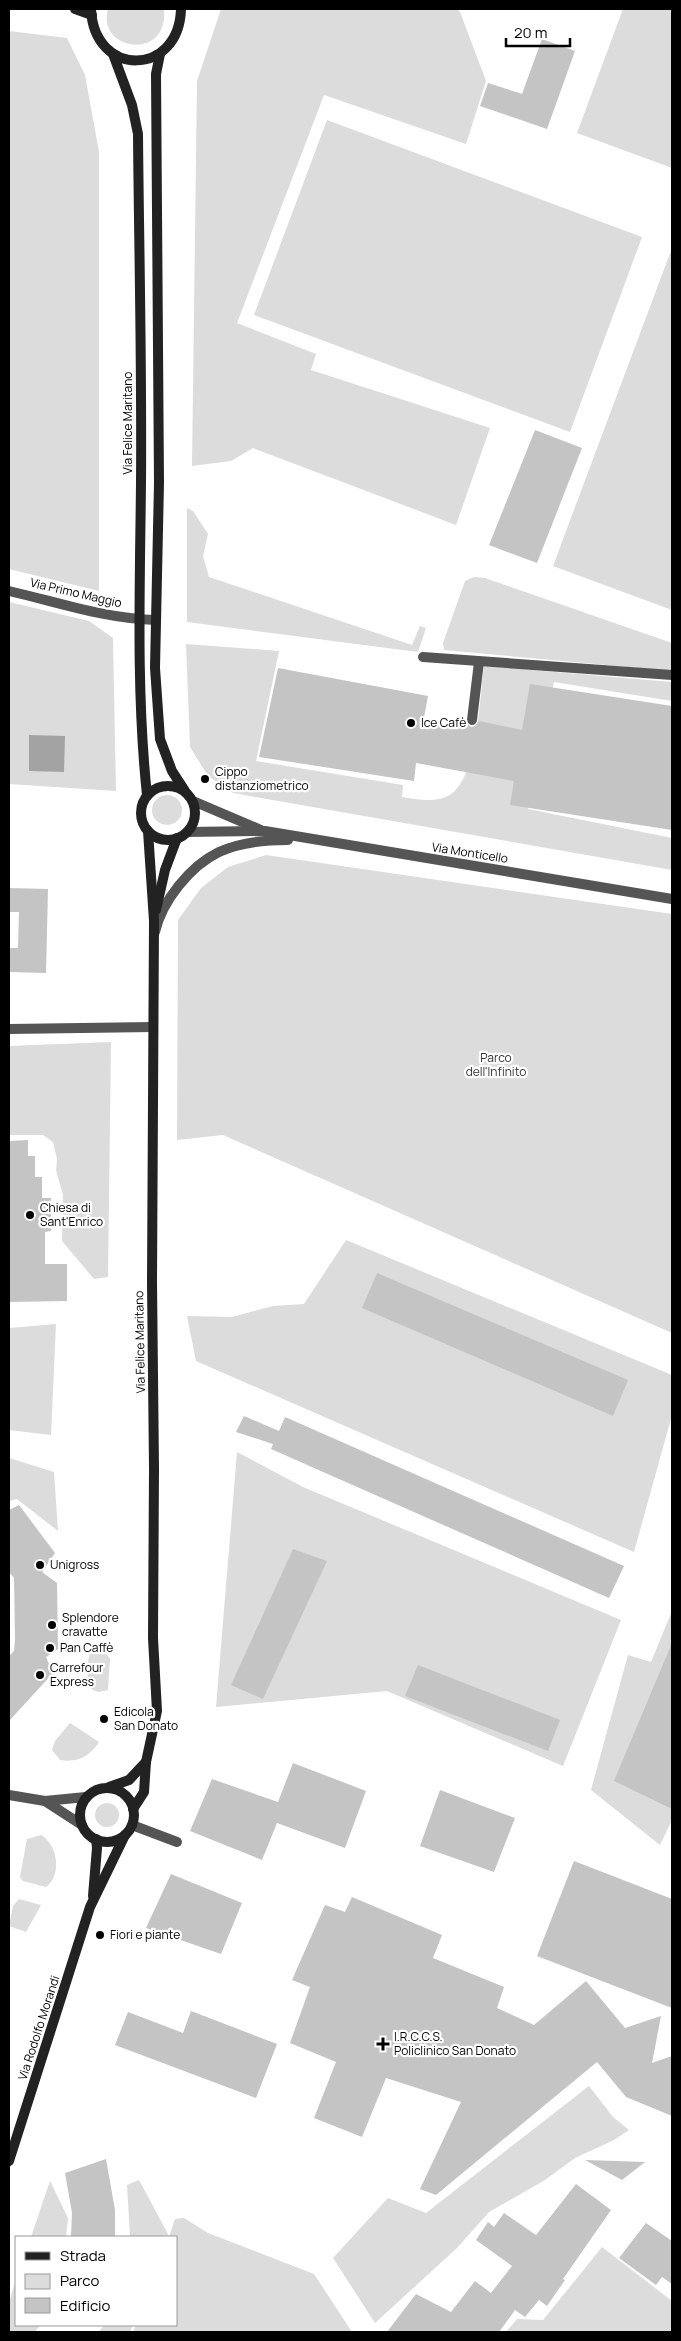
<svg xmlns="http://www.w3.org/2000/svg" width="681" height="2341" font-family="Manrope,sans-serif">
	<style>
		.green { fill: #dcdcdc }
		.water { fill: #a3a3a3 }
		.building { fill: #c4c4c4 }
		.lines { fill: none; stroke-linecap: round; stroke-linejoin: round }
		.street { stroke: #555; stroke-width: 10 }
		.secondary { stroke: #222; stroke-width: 10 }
		.poi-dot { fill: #000; stroke: #fff; stroke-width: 2 }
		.labels { text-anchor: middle; stroke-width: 4.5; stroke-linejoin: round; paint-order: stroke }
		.street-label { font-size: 12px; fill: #000; stroke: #fff }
		.poi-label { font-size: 12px; fill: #000; stroke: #fff; text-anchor: start }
		.park-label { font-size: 12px; fill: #333; stroke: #fff }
	</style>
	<rect width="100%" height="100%" fill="#fff"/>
	<g class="green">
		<path d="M108 9H164C169 62 96 51 108 9Z"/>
		<polygon points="221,9 457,9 460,12 486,81 466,144 324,95 237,323 316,354 311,370 490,428 456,525 253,448 231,461 192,466 197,81"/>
		<polygon points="623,9 672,9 672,168 577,133"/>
		<polygon points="9,31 67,38 85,75 99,152 99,591 9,569"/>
		<polygon points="327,120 642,237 570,432 254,315"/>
		<polygon points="672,248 672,610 553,566"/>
		<polygon points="187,508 193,511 208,534 203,556 209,577 412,645 420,626 426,628 418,652 187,622"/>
		<polygon points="474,577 485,578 672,643 672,671 444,650 443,643 465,581"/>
		<polygon points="9,602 89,621 113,638 116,791 9,784"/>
		<path d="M186 644 279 651 256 761 403 785 402 797C417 799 436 804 451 794 477 777 480 696 484 666L672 682V701L554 682 528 809 672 838V870L233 793 208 776 190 747Z"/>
		<circle cx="167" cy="810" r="15"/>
		<polygon points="266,855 672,914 672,1333 223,1135 177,1140 178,920 201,888 228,867"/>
		<polygon points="111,1042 108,1277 94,1279 62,1241 63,1195 56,1170 57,1159 53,1142 43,1135 9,1135 9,1046"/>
		<polygon points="346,1240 672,1375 672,1415 634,1552 196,1361 187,1316 232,1317 273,1306 304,1304"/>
		<polygon points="56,1324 51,1435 9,1430 9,1328"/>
		<polygon points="237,1452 303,1487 621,1620 563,1766 387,1691 216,1707"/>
		<polygon points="9,1458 54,1472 58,1531 17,1499 9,1501"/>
		<polygon points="672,1611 672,1820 660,1845 591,1790 628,1655 651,1662"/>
		<path d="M106 1653 110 1659 108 1690 98 1692 91 1689C87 1679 86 1664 90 1654Z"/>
		<path d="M70 1723 99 1742C90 1756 78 1763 60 1760L52 1750 55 1741Z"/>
		<circle cx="107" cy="1815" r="12"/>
		<path d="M41 1835C58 1845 62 1875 46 1887L23 1881 20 1877 27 1839Z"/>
		<polygon points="19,1899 41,1905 26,1932 9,1926 13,1906"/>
		<polygon points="589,2086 613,2117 629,2130 614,2140 575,2158 545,2180 489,2212 457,2248 375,2323 333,2258 388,2198 426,2213"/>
		<polygon points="139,2180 168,2234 167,2237 130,2237 127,2185"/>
		<polygon points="50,2181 68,2218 66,2237 31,2237"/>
		<polygon points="184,2218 208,2233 314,2274 352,2332 133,2332 136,2325 176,2325 176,2237 169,2237 175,2219"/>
		<polygon points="602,2247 672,2301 672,2332 506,2332 517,2319 543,2320"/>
		<polygon points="16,2280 16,2325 40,2325 35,2332 9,2332 9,2302"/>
		<polygon points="104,2325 133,2325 130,2332 99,2332"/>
	</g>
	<polygon class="water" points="29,735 65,736 64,772 29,771"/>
	<g class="building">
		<polygon points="542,39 575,51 547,129 480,106 488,83 522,94"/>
		<polygon points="535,430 582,448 537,563 489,545"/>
		<polygon points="278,668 428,696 423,723 456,729 458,717 465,719 466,723 471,727 475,726 479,721 522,730 530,684 672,706 672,830 510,805 514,781 416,763 414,781 259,757"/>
		<polygon points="9,888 48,889 46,973 9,972 9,948 18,948 19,912 9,912"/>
		<polygon points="28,1140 28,1156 35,1156 35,1177 42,1177 42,1198 51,1198 51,1231 45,1232 45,1264 67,1264 67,1301 9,1302 9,1141"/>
		<polygon points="377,1273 628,1380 613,1416 362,1308"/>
		<polygon points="244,1416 279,1431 285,1417 624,1566 609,1598 271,1449 273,1444 236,1432"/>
		<polygon points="19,1505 55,1553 42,1572 57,1583 58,1649 46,1657 53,1673 9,1721 9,1656 14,1651 15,1639 14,1578 9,1572 9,1510"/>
		<polygon points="293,1549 327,1561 263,1699 231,1685"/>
		<polygon points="672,1643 672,1809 614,1781"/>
		<polygon points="418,1665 560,1720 548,1751 405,1696"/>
		<polygon points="293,1763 366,1791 345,1848 277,1823 262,1860 190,1831 212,1779 278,1802"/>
		<polygon points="440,1790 515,1818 494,1872 420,1846"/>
		<polygon points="574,1861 672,1899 672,2008 537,1956"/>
		<polygon points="171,1874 242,1903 221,1954 146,1928"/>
		<polygon points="352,1897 442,1935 433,1958 504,1987 497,2008 534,2025 586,1981 625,2028 661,2016 652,2063 672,2056 672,2116 626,2097 597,2062 436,2195 420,2189 461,2102 386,2078 362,2137 314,2118 336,2062 290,2043 310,1987 292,1980 325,1905 345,1912"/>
		<polygon points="191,2011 277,2044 256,2098 115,2045 128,2012 183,2033"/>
		<polygon points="106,2159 115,2210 115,2237 71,2237 72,2213 65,2173"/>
		<polygon points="585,2160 645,2162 622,2180"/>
		<polygon points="576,2184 611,2210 563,2279 565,2280 547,2306 539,2300 525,2317 515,2310 499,2332 387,2332 416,2294 451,2312 475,2281 491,2293 512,2266 476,2240 488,2222 494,2227 504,2213 536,2235"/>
		<polygon points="646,2223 672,2241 672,2284 662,2277 656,2285 619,2258"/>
	</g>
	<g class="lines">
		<g class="street">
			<path d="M9 591C57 602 106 619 156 620"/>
			<polyline points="423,657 672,675"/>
			<polyline points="472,720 479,662"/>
			<polyline points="193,801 261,830"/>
			<polyline points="187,832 265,831 672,899"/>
			<path d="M155 932C162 901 190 866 219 852 241 842 264 840 288 840"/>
			<polyline points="9,1029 153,1027"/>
			<polyline points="9,1795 45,1801 86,1797"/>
			<polyline points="45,1801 82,1825"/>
			<polyline points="132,1825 177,1842"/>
		</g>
		<g class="secondary">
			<polyline points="75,9 92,15"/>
			<path d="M91 9C94 78 179 77 181 9"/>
			<path d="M113 54 132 105 138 134C139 250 142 366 141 482 140 587 136 691 147 795"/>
			<polyline points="160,54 156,74 159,483 155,668 160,739 172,771 185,791"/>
			<circle cx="168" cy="813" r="27"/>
			<polyline points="156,910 165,870 177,838"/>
			<polyline points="109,1787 129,1780 146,1762"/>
			<circle cx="107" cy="1815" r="27"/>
			<polyline points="133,1809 144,1792 146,1762 157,1711 153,1638 154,1469 152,1282 154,921 148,831"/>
			<polyline points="93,1896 97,1848 96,1839"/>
			<polyline points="9,2161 90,1907 125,1835"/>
		</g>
	</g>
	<g class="poi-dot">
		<circle cx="411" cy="723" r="5"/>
		<circle cx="205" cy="779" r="5"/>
		<circle cx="30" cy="1215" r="5"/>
		<circle cx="40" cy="1565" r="5"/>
		<circle cx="52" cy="1625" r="5"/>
		<circle cx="50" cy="1648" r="5"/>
		<circle cx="40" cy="1675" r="5"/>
		<circle cx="104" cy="1719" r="5"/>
		<circle cx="100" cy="1935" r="5"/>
		<path d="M380.5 2036.5h5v5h5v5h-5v5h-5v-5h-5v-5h5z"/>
	</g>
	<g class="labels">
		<g class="street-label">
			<text transform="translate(128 423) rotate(-90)" y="4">Via Felice Maritano</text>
			<text transform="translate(76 593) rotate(13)" y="4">Via Primo Maggio</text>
			<text transform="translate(470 853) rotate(9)" y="4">Via Monticello</text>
			<text transform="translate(140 1342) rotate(-91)" y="4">Via Felice Maritano</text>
			<text transform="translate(39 2028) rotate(-72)" y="4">Via Rodolfo Morandi</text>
		</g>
		<g class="poi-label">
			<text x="421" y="727">Ice Cafè</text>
			<text x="215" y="776">Cippo<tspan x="215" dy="14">distanziometrico</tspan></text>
			<text x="40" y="1212">Chiesa di<tspan x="40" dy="14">Sant'Enrico</tspan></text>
			<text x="50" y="1569">Unigross</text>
			<text x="62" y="1622">Splendore<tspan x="62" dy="14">cravatte</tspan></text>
			<text x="60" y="1652">Pan Caffè</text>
			<text x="50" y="1672">Carrefour<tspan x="50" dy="14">Express</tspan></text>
			<text x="114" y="1716">Edicola<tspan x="114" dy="14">San Donato</tspan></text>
			<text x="110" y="1939">Fiori e piante</text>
			<text x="394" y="2041">I.R.C.C.S.<tspan x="394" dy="14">Policlinico San Donato</tspan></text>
		</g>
		<g class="park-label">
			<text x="496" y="1062">Parco<tspan x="496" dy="14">dell'Infinito</tspan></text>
		</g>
	</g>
	<rect width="681" height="2341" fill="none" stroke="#000000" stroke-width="20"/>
	<rect x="15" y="2236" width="162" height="90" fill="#ffffff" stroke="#999999"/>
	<rect x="25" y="2252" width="25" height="8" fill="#222222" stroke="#999999"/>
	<text x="60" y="2261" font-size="15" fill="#000000">Strada</text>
	<rect x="25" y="2274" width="25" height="15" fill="#dcdcdc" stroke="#999999"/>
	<text x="60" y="2286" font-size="15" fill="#000000">Parco</text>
	<rect x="25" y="2298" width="25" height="15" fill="#c4c4c4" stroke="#999999"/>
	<text x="60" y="2311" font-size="15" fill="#000000">Edificio</text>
	<path d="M506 38v8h64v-8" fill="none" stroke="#000000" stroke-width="2.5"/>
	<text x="514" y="38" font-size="15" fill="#000000" stroke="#ffffff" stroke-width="4" paint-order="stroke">20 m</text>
</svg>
